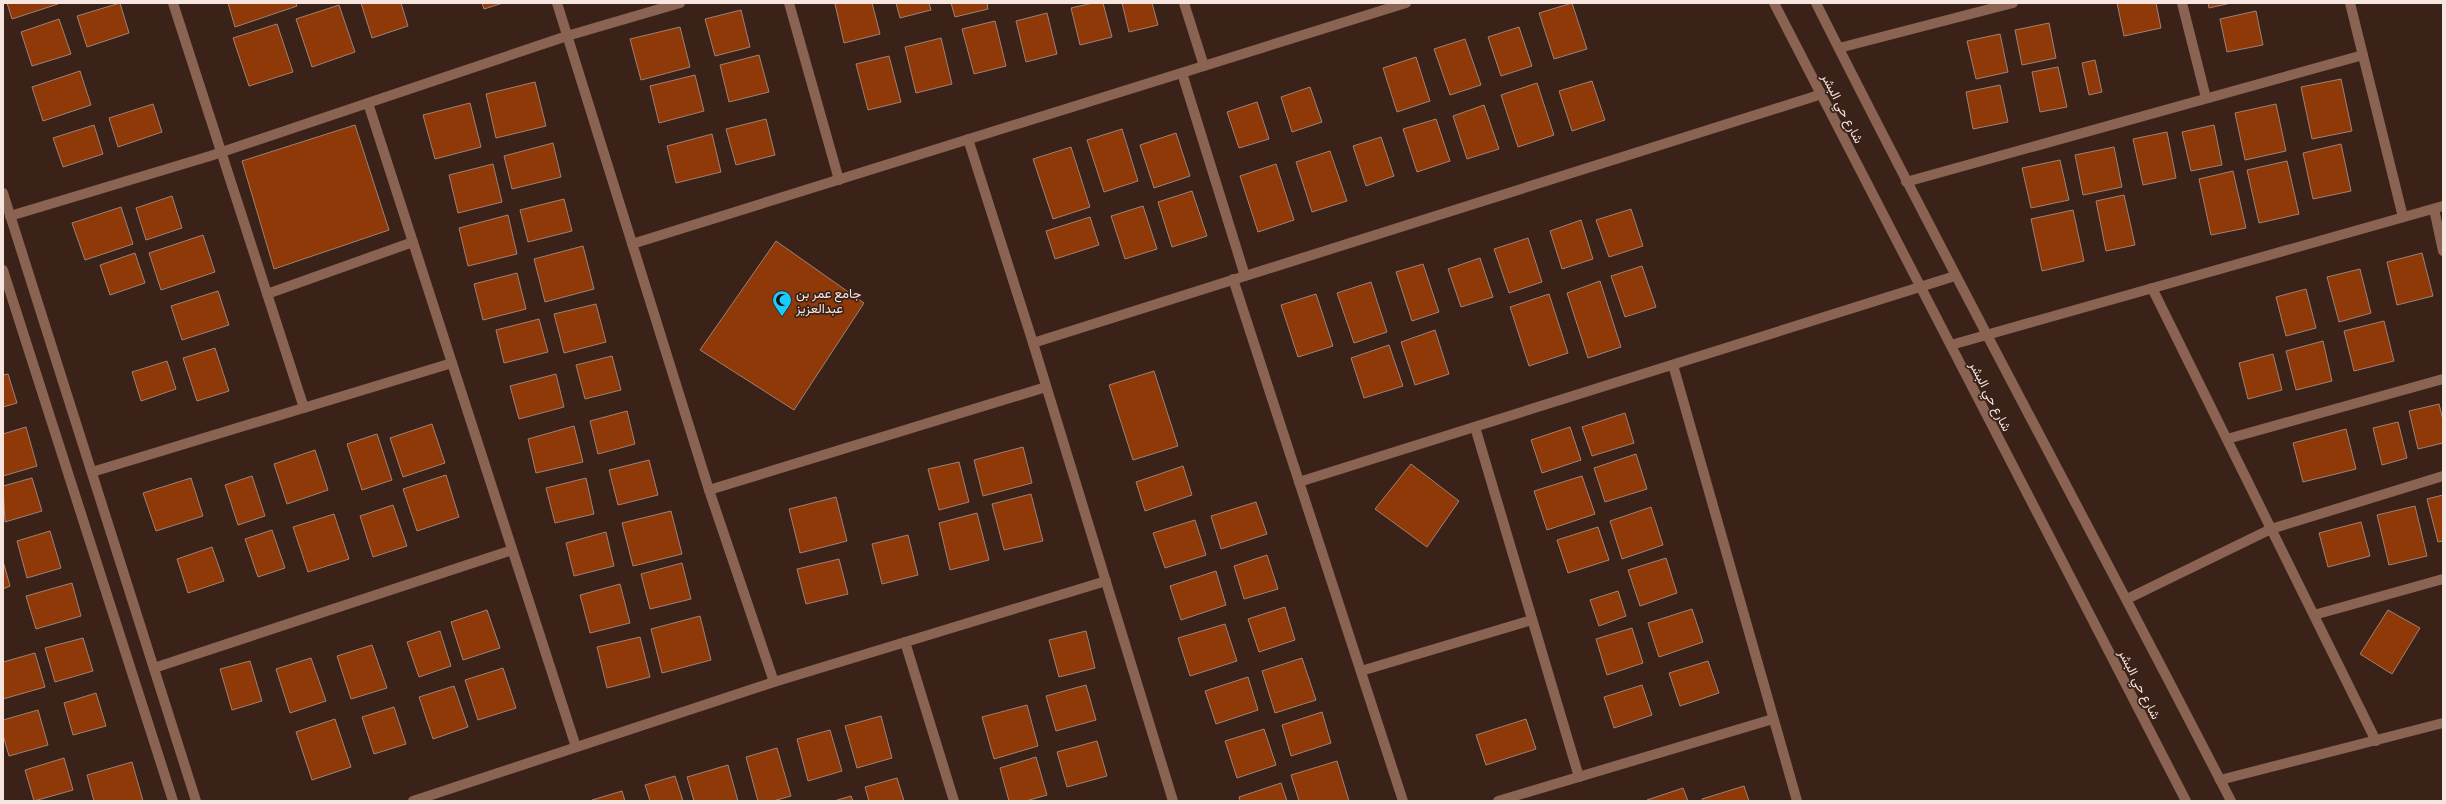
<svg xmlns="http://www.w3.org/2000/svg" width="2446" height="804" font-family="'Exo 2',Vazirmatn,sans-serif">
	<style>
		.building { fill: #8e3907; stroke: #9f8175 }
		.lines { fill: none; stroke-linecap: round; stroke-linejoin: round }
		.minor { stroke: #8a6352; stroke-width: 10 }
		.tertiary { stroke: #8a6352; stroke-width: 10 }
		.labels { text-anchor: middle; stroke-width: 3.5; stroke-linejoin: round; paint-order: stroke }
		.street-label { font-size: 13px; fill: #f6e6df; stroke: #3a2218 }
		.poi-label { font-size: 13px; fill: #f6e6df; stroke: #3a2218; text-anchor: start }
	</style>
	<rect width="100%" height="100%" fill="#3a2218"/>
	<g class="building">
		<polygon points="7,3 57,3 58,4 12,19"/>
		<polygon points="120,3 129,33 87,47 77,16"/>
		<polygon points="228,3 296,3 297,6 235,27"/>
		<polygon points="361,3 401,3 408,26 372,38"/>
		<polygon points="482,3 503,3 484,9"/>
		<polygon points="839,3 872,3 880,34 844,43 835,4"/>
		<polygon points="896,3 929,3 931,10 900,18"/>
		<polygon points="951,3 987,3 988,9 955,17"/>
		<polygon points="1093,3 1103,3 1112,37 1080,45 1071,8"/>
		<polygon points="1122,3 1152,3 1158,25 1129,32"/>
		<polygon points="1572,3 1587,49 1554,59 1539,13"/>
		<polygon points="2117,3 2156,3 2161,28 2124,36"/>
		<polygon points="2208,3 2231,3 2209,8"/>
		<polygon points="339,5 355,52 312,67 296,19"/>
		<polygon points="741,10 750,47 715,56 705,19"/>
		<polygon points="2256,11 2263,45 2227,52 2220,19"/>
		<polygon points="1047,13 1057,54 1026,62 1016,21"/>
		<polygon points="59,19 71,54 32,66 21,32"/>
		<polygon points="995,21 1006,66 974,74 962,29"/>
		<polygon points="2049,23 2056,58 2022,65 2015,30"/>
		<polygon points="277,24 293,72 249,86 233,38"/>
		<polygon points="680,27 690,67 641,80 630,39"/>
		<polygon points="1519,27 1532,66 1501,76 1488,37"/>
		<polygon points="2000,34 2008,72 1976,79 1967,41"/>
		<polygon points="941,38 952,84 916,93 905,47"/>
		<polygon points="1465,39 1481,85 1450,95 1434,49"/>
		<polygon points="759,55 769,92 729,102 720,65"/>
		<polygon points="889,56 901,102 868,110 856,64"/>
		<polygon points="1416,57 1430,101 1397,112 1383,68"/>
		<polygon points="2095,60 2102,92 2089,95 2082,63"/>
		<polygon points="2058,67 2067,107 2040,112 2032,72"/>
		<polygon points="80,71 91,105 43,121 32,87"/>
		<polygon points="695,75 704,111 659,123 650,86"/>
		<polygon points="2341,79 2352,131 2312,139 2301,87"/>
		<polygon points="1592,81 1605,120 1572,131 1559,91"/>
		<polygon points="535,82 546,126 496,138 486,94"/>
		<polygon points="1537,83 1554,135 1518,147 1501,95"/>
		<polygon points="2000,85 2008,122 1973,129 1966,92"/>
		<polygon points="1310,87 1322,122 1292,132 1281,97"/>
		<polygon points="1257,102 1269,139 1239,148 1227,112"/>
		<polygon points="470,103 481,147 435,159 423,115"/>
		<polygon points="153,104 162,132 118,147 109,118"/>
		<polygon points="2276,104 2286,151 2245,160 2235,113"/>
		<polygon points="1484,105 1499,149 1467,159 1453,116"/>
		<polygon points="766,119 775,155 736,165 726,129"/>
		<polygon points="1436,119 1450,161 1417,172 1403,129"/>
		<polygon points="94,125 103,154 63,167 53,138"/>
		<polygon points="355,125 389,230 274,269 242,161"/>
		<polygon points="2214,125 2222,165 2191,171 2182,132"/>
		<polygon points="1122,129 1138,181 1104,192 1087,140"/>
		<polygon points="2167,132 2176,178 2143,185 2133,139"/>
		<polygon points="1176,133 1190,176 1154,188 1140,145"/>
		<polygon points="712,134 721,172 676,183 667,146"/>
		<polygon points="1381,137 1394,176 1366,186 1353,146"/>
		<polygon points="553,143 561,177 512,189 504,156"/>
		<polygon points="2341,144 2351,191 2313,199 2303,153"/>
		<polygon points="1071,147 1090,207 1053,219 1033,159"/>
		<polygon points="2114,147 2122,187 2083,195 2075,155"/>
		<polygon points="1330,151 1347,201 1312,212 1296,162"/>
		<polygon points="2060,160 2069,200 2031,208 2022,168"/>
		<polygon points="2287,161 2299,214 2259,223 2247,170"/>
		<polygon points="493,164 502,202 458,213 449,175"/>
		<polygon points="1276,164 1294,220 1258,232 1240,176"/>
		<polygon points="2233,171 2246,228 2211,235 2199,179"/>
		<polygon points="1192,191 1207,236 1172,247 1158,202"/>
		<polygon points="2124,195 2135,245 2106,251 2096,201"/>
		<polygon points="172,196 182,228 146,240 136,208"/>
		<polygon points="564,199 572,231 528,242 520,210"/>
		<polygon points="1143,206 1157,249 1125,259 1111,216"/>
		<polygon points="121,207 133,244 85,260 72,223"/>
		<polygon points="1631,209 1643,246 1609,257 1596,220"/>
		<polygon points="2073,210 2084,261 2042,271 2031,219"/>
		<polygon points="508,215 517,254 468,266 459,228"/>
		<polygon points="1090,217 1099,245 1055,259 1046,231"/>
		<polygon points="1581,220 1593,259 1562,269 1550,231"/>
		<polygon points="203,235 215,272 161,290 149,253"/>
		<polygon points="1528,238 1542,282 1509,293 1494,249"/>
		<polygon points="776,241 864,303 794,410 700,350"/>
		<polygon points="583,246 594,289 545,302 534,259"/>
		<polygon points="135,253 145,283 110,295 100,265"/>
		<polygon points="2422,253 2433,296 2397,305 2387,262"/>
		<polygon points="1480,258 1493,297 1461,307 1448,269"/>
		<polygon points="1423,264 1439,312 1412,321 1396,272"/>
		<polygon points="1642,266 1656,307 1625,317 1611,276"/>
		<polygon points="2360,269 2371,313 2339,322 2327,277"/>
		<polygon points="517,273 526,309 483,320 474,284"/>
		<polygon points="1600,281 1621,347 1588,358 1567,293"/>
		<polygon points="1371,282 1387,332 1354,343 1337,293"/>
		<polygon points="2306,289 2316,328 2286,336 2276,297"/>
		<polygon points="218,291 229,325 182,340 171,306"/>
		<polygon points="1316,294 1333,346 1298,357 1281,305"/>
		<polygon points="1549,294 1568,353 1529,366 1510,307"/>
		<polygon points="596,304 606,342 564,353 554,314"/>
		<polygon points="539,319 548,352 504,363 496,330"/>
		<polygon points="2384,321 2394,361 2354,371 2344,331"/>
		<polygon points="1435,330 1449,374 1415,385 1401,342"/>
		<polygon points="2323,341 2332,381 2296,390 2286,351"/>
		<polygon points="1389,345 1403,386 1364,398 1351,358"/>
		<polygon points="215,348 229,391 197,401 183,358"/>
		<polygon points="2273,354 2282,390 2248,399 2239,363"/>
		<polygon points="612,356 621,390 585,399 576,365"/>
		<polygon points="167,361 176,389 141,401 132,372"/>
		<polygon points="1154,371 1178,446 1133,460 1109,385"/>
		<polygon points="8,374 17,403 3,407 3,375"/>
		<polygon points="556,374 564,407 519,419 510,386"/>
		<polygon points="2439,404 2443,420 2443,443 2418,449 2409,411"/>
		<polygon points="627,411 635,444 598,454 590,421"/>
		<polygon points="1625,413 1634,443 1592,456 1582,427"/>
		<polygon points="2398,422 2407,458 2382,465 2373,428"/>
		<polygon points="432,424 445,463 403,477 390,438"/>
		<polygon points="574,426 583,462 536,473 528,439"/>
		<polygon points="26,427 37,466 3,476 3,434"/>
		<polygon points="1570,427 1581,460 1542,473 1531,440"/>
		<polygon points="2346,429 2356,469 2303,482 2293,443"/>
		<polygon points="377,434 392,480 362,490 347,444"/>
		<polygon points="1023,447 1032,483 983,496 974,460"/>
		<polygon points="315,450 328,490 287,504 274,464"/>
		<polygon points="1636,454 1647,489 1605,502 1594,468"/>
		<polygon points="649,460 658,495 618,505 609,470"/>
		<polygon points="959,462 969,502 939,510 928,469"/>
		<polygon points="1411,464 1459,501 1427,547 1375,509"/>
		<polygon points="1183,466 1192,495 1145,511 1136,482"/>
		<polygon points="446,475 459,517 417,531 403,489"/>
		<polygon points="252,476 265,516 238,525 225,485"/>
		<polygon points="1582,476 1595,514 1547,530 1534,491"/>
		<polygon points="32,478 42,511 5,522 3,486"/>
		<polygon points="191,478 203,516 156,531 143,493"/>
		<polygon points="586,478 594,514 555,523 546,488"/>
		<polygon points="1031,494 1043,541 1004,550 992,504"/>
		<polygon points="2443,495 2443,541 2438,542 2427,499"/>
		<polygon points="836,497 847,541 800,553 789,509"/>
		<polygon points="1256,502 1267,534 1221,549 1211,516"/>
		<polygon points="393,505 407,546 373,557 360,516"/>
		<polygon points="2415,506 2427,556 2389,565 2377,515"/>
		<polygon points="1651,507 1663,545 1622,559 1610,521"/>
		<polygon points="671,511 682,554 633,566 622,523"/>
		<polygon points="977,513 989,560 950,570 939,523"/>
		<polygon points="334,514 349,559 308,572 293,527"/>
		<polygon points="1195,520 1206,555 1165,568 1153,533"/>
		<polygon points="2361,522 2370,556 2328,567 2319,533"/>
		<polygon points="1598,527 1609,560 1568,573 1557,540"/>
		<polygon points="272,530 285,568 258,577 245,539"/>
		<polygon points="50,531 61,568 27,578 17,541"/>
		<polygon points="606,532 614,566 574,576 566,543"/>
		<polygon points="908,535 918,575 882,584 872,544"/>
		<polygon points="212,547 224,581 188,593 177,559"/>
		<polygon points="1267,555 1278,589 1244,599 1234,566"/>
		<polygon points="1666,558 1677,593 1640,606 1628,570"/>
		<polygon points="839,559 848,594 806,604 797,569"/>
		<polygon points="3,561 10,586 3,589"/>
		<polygon points="682,563 691,599 650,609 641,574"/>
		<polygon points="1216,571 1226,605 1181,620 1170,586"/>
		<polygon points="72,583 81,616 36,629 26,596"/>
		<polygon points="620,584 630,623 590,633 580,595"/>
		<polygon points="1618,591 1626,616 1599,626 1590,600"/>
		<polygon points="1285,607 1295,640 1259,652 1248,619"/>
		<polygon points="1692,609 1703,642 1659,657 1648,623"/>
		<polygon points="487,610 500,648 463,660 451,622"/>
		<polygon points="2388,610 2420,628 2392,674 2360,654"/>
		<polygon points="700,616 711,660 662,673 651,629"/>
		<polygon points="1225,624 1237,661 1190,676 1178,638"/>
		<polygon points="1632,628 1643,663 1607,675 1596,639"/>
		<polygon points="440,631 451,666 419,677 407,642"/>
		<polygon points="1086,631 1095,668 1059,677 1049,640"/>
		<polygon points="640,637 650,677 607,688 597,647"/>
		<polygon points="83,638 93,671 55,682 45,648"/>
		<polygon points="372,645 387,688 351,699 337,656"/>
		<polygon points="35,653 45,687 3,699 3,662"/>
		<polygon points="311,658 326,701 290,713 276,669"/>
		<polygon points="1302,658 1316,700 1275,713 1262,671"/>
		<polygon points="250,661 262,701 232,710 220,669"/>
		<polygon points="1708,661 1719,693 1680,706 1669,673"/>
		<polygon points="503,668 516,708 478,720 465,680"/>
		<polygon points="1248,677 1258,710 1216,724 1205,691"/>
		<polygon points="1086,685 1096,720 1056,731 1046,696"/>
		<polygon points="1642,685 1652,715 1614,728 1604,697"/>
		<polygon points="454,686 468,727 433,739 419,697"/>
		<polygon points="96,693 106,726 73,735 64,703"/>
		<polygon points="1027,705 1038,746 994,759 982,717"/>
		<polygon points="394,707 406,744 374,754 362,717"/>
		<polygon points="38,710 48,745 9,756 3,735 3,720"/>
		<polygon points="1322,712 1331,743 1291,756 1282,725"/>
		<polygon points="881,716 892,758 857,768 845,726"/>
		<polygon points="335,719 351,767 312,780 296,732"/>
		<polygon points="1526,719 1536,749 1486,765 1476,735"/>
		<polygon points="1264,729 1276,765 1237,778 1225,741"/>
		<polygon points="830,730 842,771 808,781 797,739"/>
		<polygon points="1097,741 1107,776 1067,787 1057,752"/>
		<polygon points="777,748 791,796 773,801 758,801 746,757"/>
		<polygon points="1036,757 1047,795 1026,801 1009,801 1000,768"/>
		<polygon points="64,758 73,790 34,801 25,770"/>
		<polygon points="1337,761 1349,801 1299,801 1291,775"/>
		<polygon points="132,762 143,801 94,801 87,775"/>
		<polygon points="728,765 738,801 694,801 687,777"/>
		<polygon points="675,776 683,801 650,801 645,785"/>
		<polygon points="897,778 904,801 869,801 865,787"/>
		<polygon points="1281,783 1287,801 1240,801 1239,797"/>
		<polygon points="1744,786 1749,801 1703,801 1702,799"/>
		<polygon points="1683,788 1688,801 1648,801 1647,800"/>
		<polygon points="622,791 625,801 592,801 592,800"/>
		<polygon points="851,796 853,801 834,801"/>
	</g>
	<g class="lines">
		<g class="minor">
			<polyline points="173,3 304,408"/>
			<polyline points="557,3 709,490 774,682"/>
			<polyline points="789,3 839,180"/>
			<polyline points="1184,3 1204,66"/>
			<polyline points="2182,3 2206,98"/>
			<polyline points="2350,3 2403,217"/>
			<polyline points="1839,48 2013,3"/>
			<polyline points="1182,73 1245,276"/>
			<polyline points="368,103 576,747"/>
			<polyline points="968,139 1033,343 1173,801"/>
			<polyline points="1906,182 2363,55"/>
			<polyline points="2434,209 2443,251"/>
			<polyline points="10,216 210,156 567,36 680,3"/>
			<polyline points="632,244 1406,3"/>
			<polyline points="1233,279 1403,801"/>
			<polyline points="2152,288 2376,741"/>
			<polyline points="267,294 413,242"/>
			<polyline points="1033,343 1822,94"/>
			<polyline points="1951,345 2443,206"/>
			<polyline points="1673,365 1797,801"/>
			<polyline points="1475,427 1579,777"/>
			<polyline points="2227,439 2443,379"/>
			<polyline points="92,472 452,363"/>
			<polyline points="1299,482 1955,276"/>
			<polyline points="709,490 1046,387"/>
			<polyline points="2127,599 2271,529 2443,476"/>
			<polyline points="2314,615 2443,579"/>
			<polyline points="905,642 954,801"/>
			<polyline points="154,668 512,550"/>
			<polyline points="1361,671 1532,620"/>
			<polyline points="2220,780 2443,723"/>
			<polyline points="413,801 774,682 1106,581"/>
			<polyline points="1498,801 1773,719"/>
		</g>
		<g class="tertiary">
			<polyline points="1774,3 2186,801"/>
			<path d="M1816 3C1950 271 2094 534 2231 801"/>
			<polyline points="3,193 196,801"/>
			<polyline points="3,270 173,801"/>
		</g>
	</g>
	<defs>
		<symbol id="mosque-pin" viewBox="-11 -11 22 30"><path d="M0 17L-7.5 6A9.5 9.5 0 1 1 7.5 6Z" fill="#19cafc" stroke="#3a2218"/><path d="M3.5-4.9A6 6 0 1 0 3.5 4.9A5 5 0 1 1 3.5-4.9Z" fill="#111"/></symbol>
	</defs>
	<g fill-rule="evenodd">
		<use href="#mosque-pin" x="771" y="289" width="22" height="30"/>
	</g>
	<g class="labels">
		<g class="street-label">
			<text transform="translate(1843 108) rotate(63)" y="5">شارع حي البشر</text>
			<text transform="translate(1991 396) rotate(63)" y="5">شارع حي البشر</text>
			<text transform="translate(2140 684) rotate(63)" y="5">شارع حي البشر</text>
		</g>
		<g class="poi-label">
			<text x="796" y="298">جامع عمر بن<tspan x="796" dy="15">عبدالعزيز</tspan></text>
		</g>
	</g>
	<rect width="2446" height="804" fill="none" stroke="#f6e6df" stroke-width="8"/>
</svg>
